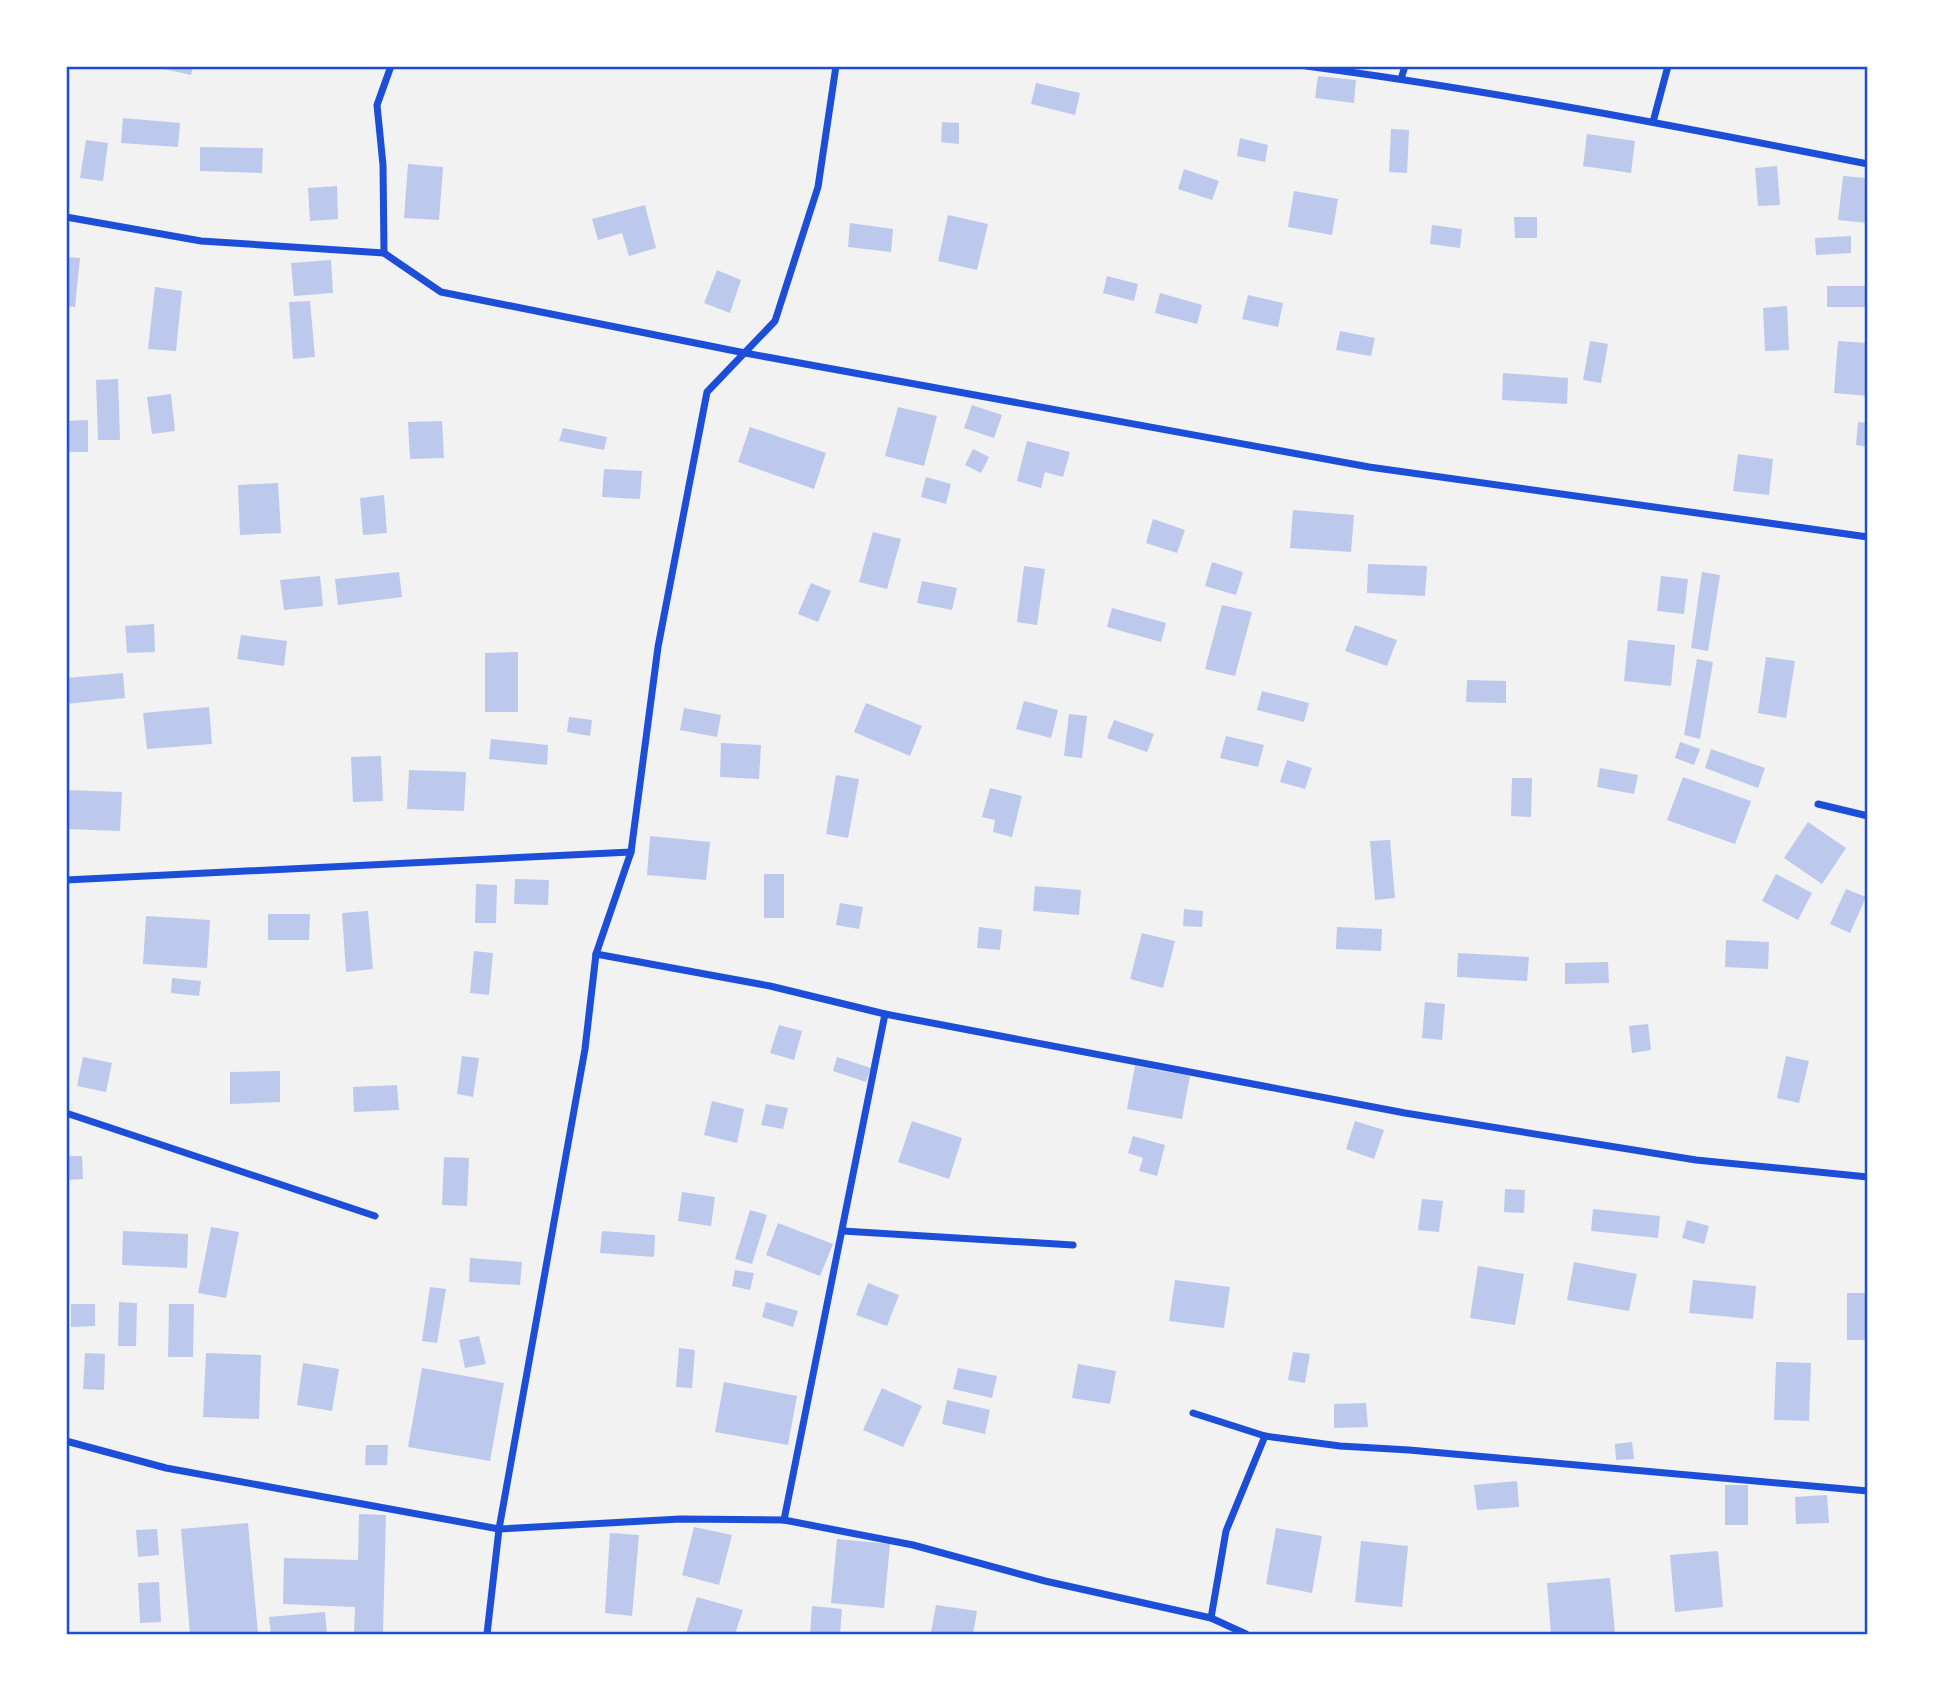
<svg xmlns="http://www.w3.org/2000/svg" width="1934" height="1701" font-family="'PT Sans',sans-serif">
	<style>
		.building { fill: #bdc9ec }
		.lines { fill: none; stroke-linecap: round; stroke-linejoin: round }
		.minor { stroke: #1d4ed8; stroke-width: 7 }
		.neatline { fill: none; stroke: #1d4ed8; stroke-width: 2.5 }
	</style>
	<rect width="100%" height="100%" fill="#f2f2f2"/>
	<g class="building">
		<polygon points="151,66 193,66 191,75"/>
		<polygon points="1318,76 1356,80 1354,103 1315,98"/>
		<polygon points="1036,83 1080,93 1075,115 1031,104"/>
		<polygon points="123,118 180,123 178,147 121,143"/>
		<polygon points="942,122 959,123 959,144 941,142"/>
		<polygon points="1391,129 1409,130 1407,173 1389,172"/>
		<polygon points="1587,134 1635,141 1631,173 1583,166"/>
		<polygon points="1240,138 1268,145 1265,162 1237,156"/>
		<polygon points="86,140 108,143 103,181 80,178"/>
		<polygon points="200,147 263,148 262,173 200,171"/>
		<polygon points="408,164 443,167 439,220 404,218"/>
		<polygon points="1777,166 1780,205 1758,206 1755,168"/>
		<polygon points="1184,169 1219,181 1212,200 1178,189"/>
		<polygon points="1843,176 1868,178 1868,223 1838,220"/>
		<polygon points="337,186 338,219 310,221 308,188"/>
		<polygon points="1294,191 1338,199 1332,235 1288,227"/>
		<polygon points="645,205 656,248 629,256 622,233 598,240 592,219"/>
		<polygon points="948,215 988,224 977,270 938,261"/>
		<polygon points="1514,217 1537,217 1537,238 1515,238"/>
		<polygon points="850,223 893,229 891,252 848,247"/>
		<polygon points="1432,225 1462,229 1460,248 1430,244"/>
		<polygon points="1851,236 1851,253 1816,255 1815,238"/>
		<polygon points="66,257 80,258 75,307 66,306"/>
		<polygon points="331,260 333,293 294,296 291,263"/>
		<polygon points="717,270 741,280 730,313 704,303"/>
		<polygon points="1107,276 1138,284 1134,301 1103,293"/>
		<rect x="1827" y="286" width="41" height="21"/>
		<polygon points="155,287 182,291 176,351 148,349"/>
		<polygon points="1160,293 1202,305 1197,324 1155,313"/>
		<polygon points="1248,295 1283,303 1278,327 1242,319"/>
		<polygon points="310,301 315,357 293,359 289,302"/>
		<polygon points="1787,306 1789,350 1765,351 1763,308"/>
		<polygon points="1340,331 1375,338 1371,356 1336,350"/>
		<polygon points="1590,341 1608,344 1601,383 1583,380"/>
		<polygon points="1838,341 1868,343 1868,396 1834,393"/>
		<polygon points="1503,373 1568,378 1567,404 1502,400"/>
		<polygon points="118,379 120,440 98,440 96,380"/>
		<polygon points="171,394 175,431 152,434 147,397"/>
		<polygon points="972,405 1002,415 994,438 964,428"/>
		<polygon points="898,407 937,416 924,466 885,456"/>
		<polygon points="88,420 88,452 66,452 66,421"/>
		<polygon points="442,421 444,458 410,459 408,422"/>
		<polygon points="1858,422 1868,423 1868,447 1856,445"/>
		<polygon points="750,427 826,453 814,489 738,462"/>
		<polygon points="563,428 607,437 604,450 559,441"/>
		<polygon points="1027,441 1070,452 1063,477 1045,472 1041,488 1017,481"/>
		<polygon points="973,449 989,457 981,473 965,465"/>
		<polygon points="1738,454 1773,459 1769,495 1733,491"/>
		<polygon points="604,469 642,471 640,499 602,497"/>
		<polygon points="926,477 951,484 946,504 921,497"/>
		<polygon points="278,483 281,533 240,535 238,485"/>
		<polygon points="384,495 387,533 363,535 360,498"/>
		<polygon points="1293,510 1354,515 1351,552 1290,548"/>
		<polygon points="1153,519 1185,530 1177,553 1146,543"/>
		<polygon points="873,532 901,539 887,589 859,582"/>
		<polygon points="1212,562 1243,572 1236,595 1205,586"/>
		<polygon points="1368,564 1427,566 1425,596 1367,593"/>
		<polygon points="1024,566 1045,569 1037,625 1017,622"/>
		<polygon points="399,572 402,597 338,605 335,579"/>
		<polygon points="1702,572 1720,575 1708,651 1691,648"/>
		<polygon points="320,576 323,606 284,610 280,580"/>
		<polygon points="1661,576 1688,579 1684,614 1657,611"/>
		<polygon points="922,581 957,588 952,610 917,603"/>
		<polygon points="811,583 831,591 818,622 798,614"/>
		<polygon points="1222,605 1252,612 1235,676 1205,669"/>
		<polygon points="1112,608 1166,623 1161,642 1107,627"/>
		<polygon points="154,624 155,652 127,653 125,626"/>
		<polygon points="1355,625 1397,640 1387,666 1345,651"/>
		<polygon points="241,635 287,641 284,666 237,659"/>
		<polygon points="1628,640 1675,645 1671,686 1624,681"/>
		<polygon points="518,652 518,712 485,712 485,653"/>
		<polygon points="1766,657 1795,661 1786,718 1758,713"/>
		<polygon points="1697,659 1713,662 1700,739 1684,735"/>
		<polygon points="123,673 125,698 66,704 66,678"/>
		<polygon points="1467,680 1506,681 1506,703 1466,702"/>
		<polygon points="1262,691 1309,703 1304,722 1257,710"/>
		<polygon points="1024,701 1058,710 1051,738 1016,729"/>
		<polygon points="866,703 922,726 910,756 854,732"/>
		<polygon points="209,707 212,744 147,749 143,713"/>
		<polygon points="684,708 721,715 717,737 680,730"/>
		<polygon points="1069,714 1087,716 1082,758 1064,756"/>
		<polygon points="569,717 592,720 590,736 567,732"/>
		<polygon points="1114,720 1154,734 1147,752 1107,738"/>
		<polygon points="1226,736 1264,745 1258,767 1220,758"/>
		<polygon points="491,739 548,745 547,765 489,759"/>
		<polygon points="1680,742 1700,749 1694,765 1675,758"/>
		<polygon points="721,743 761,745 759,779 720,777"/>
		<polygon points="1711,749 1765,768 1758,788 1705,768"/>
		<polygon points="381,756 383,801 353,802 351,757"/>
		<polygon points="1287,760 1312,768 1305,789 1280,782"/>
		<polygon points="1600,768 1638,775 1634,794 1597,787"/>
		<polygon points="409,770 466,772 464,811 407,809"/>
		<polygon points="836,775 859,779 848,838 826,834"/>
		<polygon points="1683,777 1751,801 1735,844 1667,820"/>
		<polygon points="1512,778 1532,778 1531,817 1511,816"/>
		<polygon points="990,788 1022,796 1012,837 993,832 995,820 982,817"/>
		<polygon points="66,790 122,792 120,831 66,829"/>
		<polygon points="1808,822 1846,848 1822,884 1784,858"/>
		<polygon points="650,836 710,842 706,880 647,875"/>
		<polygon points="1390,840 1395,898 1375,900 1370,841"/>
		<rect x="764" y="874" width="20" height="44"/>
		<polygon points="1776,874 1812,893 1798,920 1762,901"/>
		<polygon points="515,879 549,880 548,905 514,904"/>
		<polygon points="476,884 497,885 496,923 475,923"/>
		<polygon points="1035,886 1081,890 1079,915 1033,911"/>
		<polygon points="1846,889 1866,897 1850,933 1830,924"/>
		<polygon points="840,903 863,907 859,929 836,925"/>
		<polygon points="1184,909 1203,911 1202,927 1183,926"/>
		<polygon points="368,911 373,969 346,972 342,913"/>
		<polygon points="268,914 310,914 309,940 268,940"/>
		<polygon points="146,916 210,920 207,968 143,964"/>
		<polygon points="979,927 1002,930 1000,950 977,948"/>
		<polygon points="1337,927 1382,929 1381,951 1336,949"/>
		<polygon points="1142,933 1175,941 1163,988 1130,979"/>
		<polygon points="1726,940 1769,942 1768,969 1725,967"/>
		<polygon points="474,951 493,953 489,995 470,993"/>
		<polygon points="1458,953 1529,957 1527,981 1457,977"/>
		<polygon points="1608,962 1609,983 1565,984 1565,963"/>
		<polygon points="172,978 201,981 199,996 171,993"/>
		<polygon points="1425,1002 1445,1004 1442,1040 1422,1038"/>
		<polygon points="1648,1024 1651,1050 1632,1053 1629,1026"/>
		<polygon points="779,1025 802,1031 794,1060 770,1053"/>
		<polygon points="462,1056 479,1058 473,1097 457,1094"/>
		<polygon points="1786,1056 1809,1061 1799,1103 1777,1098"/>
		<polygon points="83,1057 112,1063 106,1092 77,1086"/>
		<polygon points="837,1057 871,1068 866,1082 833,1071"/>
		<polygon points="1135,1066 1190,1076 1182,1119 1127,1109"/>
		<polygon points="280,1071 280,1102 230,1104 230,1072"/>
		<polygon points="397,1085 399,1110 354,1112 353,1087"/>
		<polygon points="712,1101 744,1109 737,1143 704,1135"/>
		<polygon points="766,1104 788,1108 783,1129 761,1125"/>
		<polygon points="912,1121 962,1138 949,1179 898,1162"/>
		<polygon points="1355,1121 1384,1130 1374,1159 1346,1149"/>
		<polygon points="1133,1136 1165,1145 1157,1176 1139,1171 1143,1158 1128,1153"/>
		<polygon points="66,1156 82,1156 83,1179 66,1180"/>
		<polygon points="444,1157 469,1158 467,1206 442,1205"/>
		<polygon points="1505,1189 1525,1190 1524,1213 1504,1212"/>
		<polygon points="682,1192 715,1197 711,1226 678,1221"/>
		<polygon points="1422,1199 1443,1201 1439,1232 1418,1230"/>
		<polygon points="1593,1209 1660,1216 1658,1238 1591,1231"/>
		<polygon points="750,1210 767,1215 752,1264 735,1259"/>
		<polygon points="1687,1220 1709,1226 1704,1244 1682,1238"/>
		<polygon points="778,1223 833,1244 820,1276 766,1255"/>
		<polygon points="211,1227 239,1232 226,1298 198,1293"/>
		<polygon points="123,1231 188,1234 187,1268 122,1265"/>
		<polygon points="602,1231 655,1235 654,1257 600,1253"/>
		<polygon points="470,1258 522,1262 520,1285 469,1282"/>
		<polygon points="1574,1262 1637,1274 1629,1311 1567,1300"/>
		<polygon points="1478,1266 1524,1274 1515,1325 1470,1318"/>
		<polygon points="735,1270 754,1273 750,1290 732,1286"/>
		<polygon points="1175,1280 1230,1287 1224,1328 1169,1321"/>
		<polygon points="1693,1280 1756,1286 1753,1319 1689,1313"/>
		<polygon points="868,1283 899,1295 887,1326 856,1315"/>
		<polygon points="430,1287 446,1289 437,1343 422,1341"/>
		<rect x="1847" y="1293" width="21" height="47"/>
		<polygon points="119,1302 137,1303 136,1346 118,1346"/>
		<polygon points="766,1302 798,1311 793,1327 762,1317"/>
		<polygon points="71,1304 95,1304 95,1326 71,1327"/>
		<polygon points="169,1304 194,1304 193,1357 168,1357"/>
		<polygon points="479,1336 486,1364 465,1368 459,1340"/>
		<polygon points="679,1348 695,1350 692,1388 676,1387"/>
		<polygon points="1293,1352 1310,1354 1305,1383 1288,1380"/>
		<polygon points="85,1353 105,1354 104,1390 83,1389"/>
		<polygon points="206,1353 261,1355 259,1419 203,1417"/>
		<polygon points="1776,1362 1811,1363 1809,1421 1774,1420"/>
		<polygon points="303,1363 339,1369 332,1411 297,1405"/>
		<polygon points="1078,1364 1116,1371 1110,1404 1072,1398"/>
		<polygon points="422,1368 504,1383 490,1461 408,1447"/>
		<polygon points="958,1368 997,1376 992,1398 953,1389"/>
		<polygon points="724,1382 797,1396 788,1445 715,1432"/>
		<polygon points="882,1388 922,1406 903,1447 863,1430"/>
		<polygon points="947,1400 990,1410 985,1434 942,1424"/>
		<polygon points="1366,1403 1368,1427 1334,1428 1334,1404"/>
		<polygon points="1632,1442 1634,1459 1616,1460 1615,1444"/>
		<polygon points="366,1445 388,1445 387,1465 365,1465"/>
		<polygon points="1517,1481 1519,1507 1477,1510 1474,1485"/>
		<rect x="1725" y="1485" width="23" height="40"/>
		<polygon points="1827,1495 1829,1523 1796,1524 1795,1497"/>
		<polygon points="359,1514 386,1515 383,1633 354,1633 355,1607 283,1604 284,1558 358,1560"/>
		<polygon points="248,1523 258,1634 190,1634 181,1529"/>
		<polygon points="694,1527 732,1535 719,1585 682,1575"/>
		<polygon points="1276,1528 1322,1536 1312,1593 1266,1584"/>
		<polygon points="157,1529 159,1555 138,1557 136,1530"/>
		<polygon points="610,1533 639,1535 632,1616 605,1613"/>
		<polygon points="837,1539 890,1544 884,1608 831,1603"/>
		<polygon points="1361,1541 1408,1546 1402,1607 1355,1602"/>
		<polygon points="1718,1551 1723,1607 1675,1612 1670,1555"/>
		<polygon points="1610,1578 1615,1634 1551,1634 1547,1583"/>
		<polygon points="159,1582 161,1622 140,1623 138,1583"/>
		<polygon points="697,1597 743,1610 735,1634 686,1634"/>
		<polygon points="936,1605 977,1611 973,1634 931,1632"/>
		<polygon points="812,1606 842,1609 840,1634 810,1634"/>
		<polygon points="325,1612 327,1634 271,1634 269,1617"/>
	</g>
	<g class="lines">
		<g class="minor">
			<path d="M1306 66C1495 91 1681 127 1868 164"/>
			<polyline points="1401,79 1405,66"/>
			<polyline points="1653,122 1668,66"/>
			<polyline points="66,217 201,241 384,253 441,292 745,353 1369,467 1868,537"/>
			<polyline points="384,253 383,165 377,105 391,66"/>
			<polyline points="1818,804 1868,816"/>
			<polyline points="66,880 631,852"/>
			<polyline points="596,954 770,986 885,1014 1405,1113 1696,1160 1868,1177"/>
			<polyline points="66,1113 375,1216"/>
			<polyline points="843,1231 1073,1245"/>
			<polyline points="1193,1413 1265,1436 1340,1446 1409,1450 1868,1491"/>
			<polyline points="66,1441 166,1468 499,1529 680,1519 784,1520 913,1545 1045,1581 1211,1618 1246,1634"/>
			<polyline points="784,1520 885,1014"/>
			<polyline points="1211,1618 1226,1531 1265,1436"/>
			<polyline points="487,1634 499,1529 585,1049 596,954 631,852 658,647 707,392 775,321 818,187 836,66"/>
		</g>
	</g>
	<rect width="1934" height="1701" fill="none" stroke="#ffffff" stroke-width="136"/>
	<rect x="68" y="68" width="1798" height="1565" class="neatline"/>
</svg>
